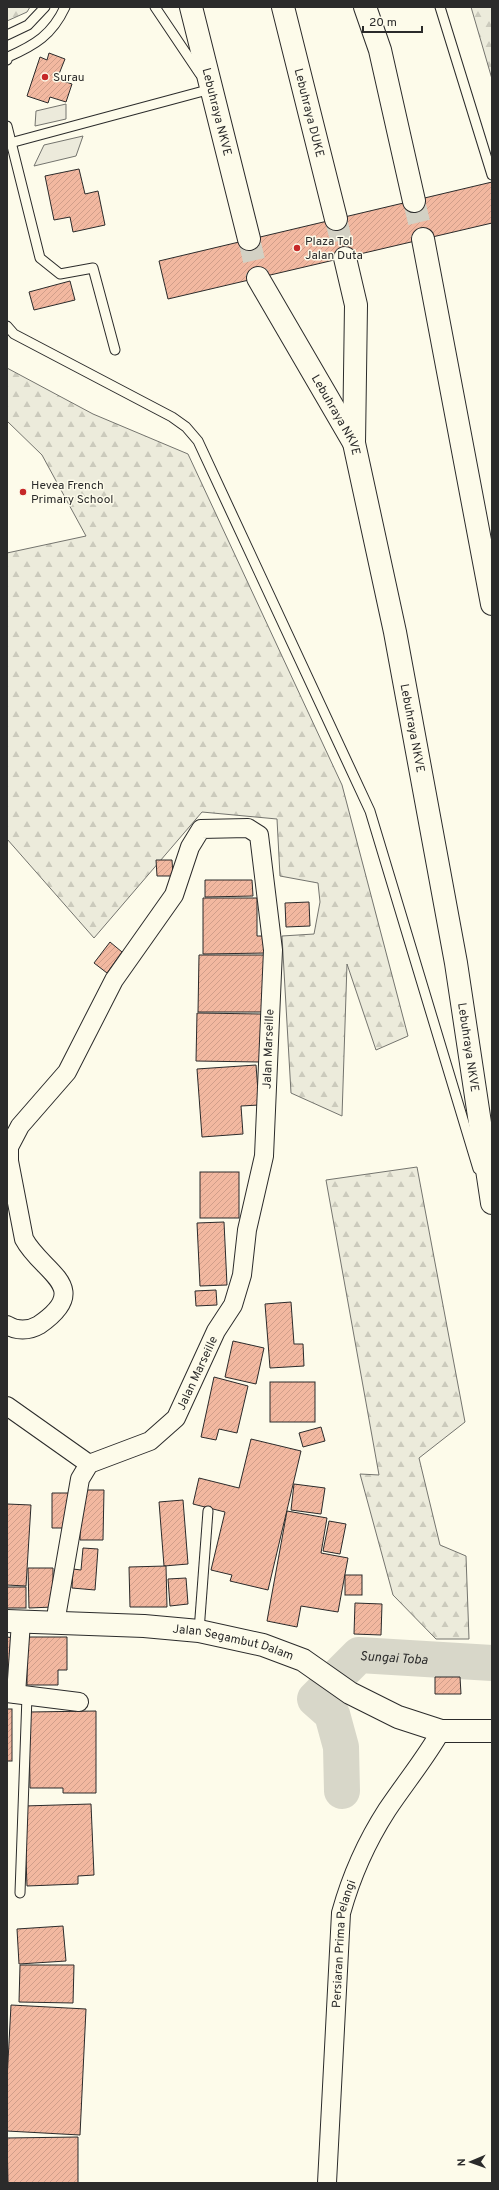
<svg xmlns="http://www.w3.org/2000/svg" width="499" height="2190" font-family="Overpass,sans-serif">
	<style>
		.forest { fill: url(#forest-firs); stroke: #74746e }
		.parking { fill: #eceadb; stroke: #74746e }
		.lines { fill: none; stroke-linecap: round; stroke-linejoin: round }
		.river { stroke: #d8d7c9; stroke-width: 36 }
		.building { fill: url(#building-hatch); stroke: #2b2b2b }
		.highway-tunnel { stroke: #d3d1c4; stroke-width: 22; stroke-dasharray: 22 11; stroke-linecap: butt }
		.lane-casing { stroke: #2b2b2b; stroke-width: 11 }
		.street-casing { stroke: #2b2b2b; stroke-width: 20 }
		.secondary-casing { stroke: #2b2b2b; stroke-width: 24 }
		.highway-casing { stroke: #2b2b2b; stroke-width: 24 }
		.lane { stroke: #fdfbea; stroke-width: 9 }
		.street { stroke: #fdfbea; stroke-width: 18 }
		.secondary { stroke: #fdfbea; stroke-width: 22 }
		.highway { stroke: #fdfbea; stroke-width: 22 }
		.poi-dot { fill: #c62828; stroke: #fdfbea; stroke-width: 1.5 }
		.labels { text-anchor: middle; stroke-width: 3; stroke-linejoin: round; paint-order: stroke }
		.poi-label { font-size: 12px; fill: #2b2b2b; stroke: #fdfbea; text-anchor: start }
		.street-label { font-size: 12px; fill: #2b2b2b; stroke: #fdfbea }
		.water-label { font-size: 13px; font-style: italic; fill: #2b2b2b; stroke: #fdfbea }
	</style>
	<defs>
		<pattern id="forest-firs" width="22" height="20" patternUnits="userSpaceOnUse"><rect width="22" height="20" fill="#ecebdb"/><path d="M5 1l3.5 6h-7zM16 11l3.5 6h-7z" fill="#cbcabc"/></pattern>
		<pattern id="building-hatch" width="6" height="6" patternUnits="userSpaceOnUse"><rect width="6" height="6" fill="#f2b8a0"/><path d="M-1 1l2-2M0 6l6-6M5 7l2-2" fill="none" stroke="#d09e8a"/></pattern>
	</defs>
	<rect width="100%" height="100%" fill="#fdfbea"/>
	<g class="forest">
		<polygon points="7,7 30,7 27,12 7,21"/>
		<polygon points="471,7 492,7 492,79"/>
		<polygon points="7,368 93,414 188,454 342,785 408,1036 376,1050 347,964 342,1116 291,1093 282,936 314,934 320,902 318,883 280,876 277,819 202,812 94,938 7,839 7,553 86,536 42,455 7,421"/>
		<polygon points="417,1167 465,1422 419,1458 440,1545 466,1556 469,1639 436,1639 393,1595 360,1474 379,1475 326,1180"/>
	</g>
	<g class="parking">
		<polygon points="66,104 66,119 35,126 36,111"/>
		<polygon points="83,136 76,156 34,166 44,145"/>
	</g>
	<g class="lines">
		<path class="river" id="s1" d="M342 1791 341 1747 332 1714 315 1699 359 1655 492 1663"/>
	</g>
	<g class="building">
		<polygon points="49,53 65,59 57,79 72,84 66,102 50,97 48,103 27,96 40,57 47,60"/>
		<polygon points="79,169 85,194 98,191 105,225 73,232 70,217 54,220 45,176"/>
		<polygon points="492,182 492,223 168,299 159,261"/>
		<polygon points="70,281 75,300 34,310 29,292"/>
		<polygon points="156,860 172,860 173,876 157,876"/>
		<polygon points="205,880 252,880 253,896 205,897"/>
		<polygon points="203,898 257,898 257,936 267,936 267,953 203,954"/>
		<polygon points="309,902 310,926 286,927 285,903"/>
		<polygon points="110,942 122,952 107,973 94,963"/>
		<polygon points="199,955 266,955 266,1012 198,1012"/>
		<polygon points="197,1013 261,1014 260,1062 196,1061"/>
		<polygon points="256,1065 259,1105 241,1106 243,1134 202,1137 197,1069"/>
		<rect x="200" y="1172" width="39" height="46"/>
		<polygon points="224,1222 227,1285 200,1286 197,1223"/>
		<polygon points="216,1290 217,1305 196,1306 195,1291"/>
		<polygon points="291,1302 294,1344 303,1344 304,1366 270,1368 265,1304"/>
		<polygon points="233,1341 264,1348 256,1384 225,1377"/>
		<polygon points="214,1377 248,1386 237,1433 219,1429 216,1440 201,1437"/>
		<rect x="270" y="1382" width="45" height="40"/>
		<polygon points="321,1427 325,1441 303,1447 299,1433"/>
		<polygon points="251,1439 301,1451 268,1590 230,1581 232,1575 211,1570 225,1512 193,1504 199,1478 239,1488"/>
		<polygon points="294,1484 325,1488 321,1514 291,1510"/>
		<polygon points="81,1490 104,1490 103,1540 80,1540"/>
		<polygon points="52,1493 71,1493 70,1528 52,1528"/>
		<polygon points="183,1500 188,1564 164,1566 159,1502"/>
		<polygon points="7,1504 31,1505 26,1586 7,1585"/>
		<polygon points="287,1511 327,1518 321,1553 348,1558 338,1612 301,1606 297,1627 267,1621"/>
		<polygon points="329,1521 346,1524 340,1554 323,1551"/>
		<polygon points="83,1548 98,1549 95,1590 72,1588 73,1569 81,1570"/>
		<polygon points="166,1566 167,1607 130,1607 129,1567"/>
		<polygon points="28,1568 53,1568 53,1607 29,1608"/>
		<rect x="345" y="1575" width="17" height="20"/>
		<polygon points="186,1578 188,1604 170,1606 168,1579"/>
		<rect x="7" y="1587" width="19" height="21"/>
		<polygon points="355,1603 382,1604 381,1635 354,1634"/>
		<polygon points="7,1637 14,1638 8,1681 7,1681"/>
		<polygon points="27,1637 67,1637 67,1670 58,1670 58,1685 27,1685"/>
		<polygon points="435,1677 460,1677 461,1694 435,1694"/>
		<rect x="7" y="1709" width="5" height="52"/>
		<polygon points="96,1711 96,1793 63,1793 63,1788 30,1788 29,1712"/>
		<polygon points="91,1804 94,1875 78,1876 78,1884 27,1886 24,1806"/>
		<polygon points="63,1926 66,1961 19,1964 17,1929"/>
		<polygon points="20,1965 74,1965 73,2003 19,2002"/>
		<polygon points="11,2005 86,2009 80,2135 7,2131 7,2080"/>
		<polygon points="78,2137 78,2183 8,2183 7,2138"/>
	</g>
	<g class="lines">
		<g class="highway-tunnel">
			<polyline points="414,201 423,239"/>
			<polyline points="336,219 345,258"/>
			<polyline points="249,239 258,278"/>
		</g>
		<defs>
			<g id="lane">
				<polyline points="155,7 200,74"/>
				<polyline points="440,7 492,175"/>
				<polyline points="7,35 28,25 45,7"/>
				<path d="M7 60 8 57C35 45 52 35 65 7"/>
				<polyline points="7,126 40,258 60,274 93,268 115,350"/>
				<polyline points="10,143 211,89"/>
				<polyline points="7,326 14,334 172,417 186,427 198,441 370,811 478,1169"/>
				<polyline points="199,1631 208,1511"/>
				<polyline points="20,1893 27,1696"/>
			</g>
			<g id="street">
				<path d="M7 1325C16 1331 29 1331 39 1325 94 1287 42 1273 24 1239L9 1161V1147L20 1126 67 1072 114 980 174 895 190 847 201 829 248 828 259 835 273 950 264 1156 247 1230 242 1275 233 1305 216 1331 176 1418 150 1441 89 1464 80 1479 55 1623"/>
				<polyline points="7,1406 89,1464"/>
				<polyline points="7,1693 79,1702"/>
				<polyline points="16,1694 21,1622"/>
				<path id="s2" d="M327 2183 341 1913C351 1877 367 1841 387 1810 405 1783 425 1759 441 1731"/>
			</g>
			<g id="secondary">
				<path id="s3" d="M7 1621 144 1626 199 1631 263 1645 303 1660 350 1693 398 1717 441 1731H492"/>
			</g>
			<g id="highway">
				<path id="s4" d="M191 7 249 239"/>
				<path id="s5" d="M283 7 336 219"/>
				<polyline points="365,7 380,50 414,201"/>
				<polyline points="423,239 492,604"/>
				<polyline points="345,258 356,305 354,443"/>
				<path id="s6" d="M258 278 354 443 395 632 456 963 492 1203"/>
			</g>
		</defs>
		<use href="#lane" class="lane-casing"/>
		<use href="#street" class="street-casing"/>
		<use href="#secondary" class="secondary-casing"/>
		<use href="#highway" class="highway-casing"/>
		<use href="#lane" class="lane"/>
		<use href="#street" class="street"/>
		<use href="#secondary" class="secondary"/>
		<use href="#highway" class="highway"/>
	</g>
	<g class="poi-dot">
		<circle cx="45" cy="77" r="4"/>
		<circle cx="297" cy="248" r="4"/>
		<circle cx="23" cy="492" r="4"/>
	</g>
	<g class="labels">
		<g class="poi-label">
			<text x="53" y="81">Surau</text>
			<text x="305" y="245">Plaza Tol<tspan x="305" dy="14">Jalan Duta</tspan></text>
			<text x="31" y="489">Hevea French<tspan x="31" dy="14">Primary School</tspan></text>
		</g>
		<g class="street-label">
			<text dy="4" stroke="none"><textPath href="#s4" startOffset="108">Lebuhraya NKVE</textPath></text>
			<text dy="4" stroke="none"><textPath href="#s5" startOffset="109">Lebuhraya DUKE</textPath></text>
			<text dy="4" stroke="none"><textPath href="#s6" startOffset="158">Lebuhraya NKVE</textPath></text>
			<text dy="4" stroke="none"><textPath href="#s6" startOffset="482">Lebuhraya NKVE</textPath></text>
			<text dy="4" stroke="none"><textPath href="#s6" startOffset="806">Lebuhraya NKVE</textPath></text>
			<text transform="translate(268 1049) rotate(-88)" y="4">Jalan Marseille</text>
			<text transform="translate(197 1373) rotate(-65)" y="4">Jalan Marseille</text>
			<text dy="4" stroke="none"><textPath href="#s3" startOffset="228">Jalan Segambut Dalam</textPath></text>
			<text dy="4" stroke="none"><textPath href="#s2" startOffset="240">Persiaran Prima Pelangi</textPath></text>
		</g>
		<g class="water-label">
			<text dy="5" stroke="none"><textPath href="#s1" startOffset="198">Sungai Toba</textPath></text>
		</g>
	</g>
	<rect width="499" height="2190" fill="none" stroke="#2b2b2b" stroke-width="16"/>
	<g transform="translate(471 2162) rotate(268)" stroke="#fdfbea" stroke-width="3" paint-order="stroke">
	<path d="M0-3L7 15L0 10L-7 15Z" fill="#2b2b2b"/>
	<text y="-6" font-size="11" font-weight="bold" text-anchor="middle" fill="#2b2b2b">N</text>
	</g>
	<path d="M363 26v6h59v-6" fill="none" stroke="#2b2b2b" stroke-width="2"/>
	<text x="369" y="26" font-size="12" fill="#2b2b2b" stroke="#fdfbea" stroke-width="3" paint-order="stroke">20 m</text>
</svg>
